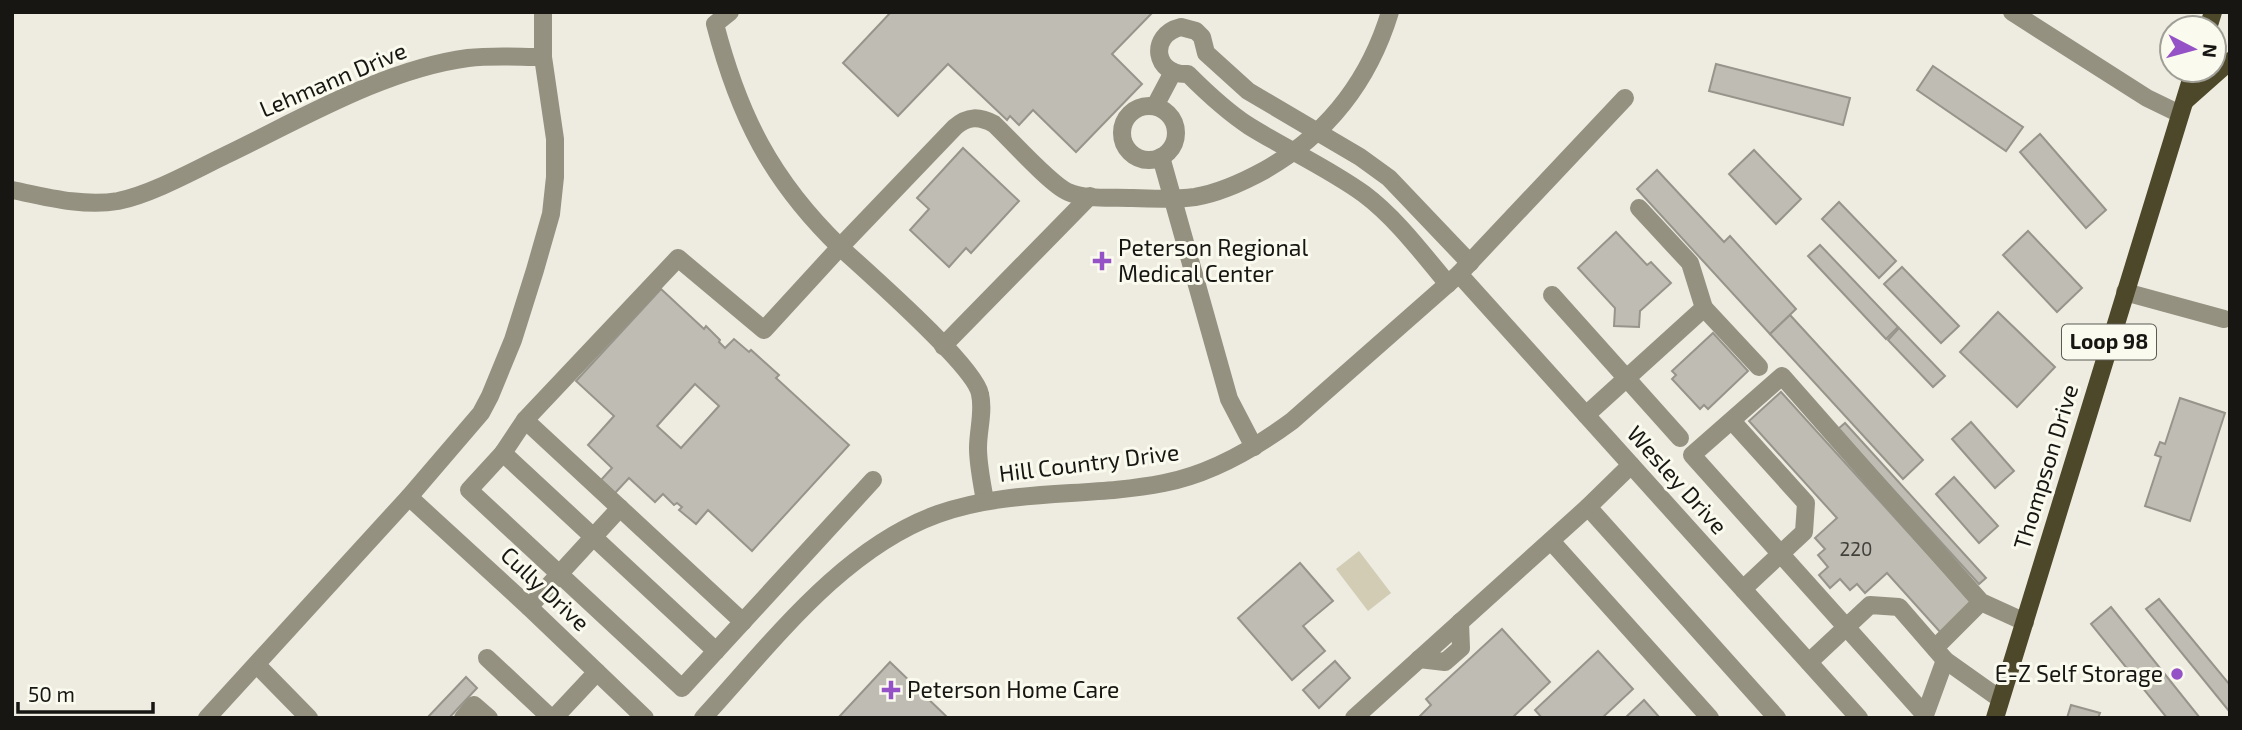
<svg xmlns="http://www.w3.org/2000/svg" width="2242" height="730" font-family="'Exo 2',sans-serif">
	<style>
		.green { fill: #d1ccb3 }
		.building { fill: #bfbdb3; stroke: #96948b; stroke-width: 2; fill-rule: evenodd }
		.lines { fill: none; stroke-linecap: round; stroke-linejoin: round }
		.minor { stroke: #949180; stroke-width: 18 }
		.major { stroke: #4e482a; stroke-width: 18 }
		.poi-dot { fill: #9552c6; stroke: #fbfaef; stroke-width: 2.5 }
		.labels { text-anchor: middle; stroke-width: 6; stroke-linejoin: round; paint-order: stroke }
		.number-label { font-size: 19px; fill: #41403a }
		.shield { fill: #fbfaef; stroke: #5b5a54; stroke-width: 2 }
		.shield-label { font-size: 21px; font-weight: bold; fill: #171612 }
		.street-label { font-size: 23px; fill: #171612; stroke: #fbfaef }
		.poi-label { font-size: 23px; fill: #171612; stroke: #fbfaef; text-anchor: start }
	</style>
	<rect width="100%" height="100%" fill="#eeece1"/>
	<polygon class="green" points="1359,551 1391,593 1368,611 1336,569"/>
	<g class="building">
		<polygon points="891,12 1153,12 1112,54 1142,84 1076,152 1033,110 1019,125 1010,116 1007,120 948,64 898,116 843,63"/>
		<polygon points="1716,64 1850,98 1843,125 1709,91"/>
		<polygon points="1933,66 2023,127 2006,151 1917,90"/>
		<polygon points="2040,134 2106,210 2086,228 2020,152"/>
		<polygon points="963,148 1019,201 971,253 966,248 949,267 910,230 929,209 917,198"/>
		<polygon points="1754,150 1801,199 1776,224 1729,174"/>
		<polygon points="1657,170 1724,242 1730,236 1796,309 1770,334 1637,189"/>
		<polygon points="1839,202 1896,261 1879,278 1822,219"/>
		<polygon points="2028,231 2082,288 2057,312 2003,255"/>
		<polygon points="1616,232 1647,265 1651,262 1671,283 1640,311 1639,327 1614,326 1615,308 1578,268"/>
		<polygon points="1820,245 1898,327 1886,339 1808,256"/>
		<polygon points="1902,267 1959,326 1941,343 1884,284"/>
		<path d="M661 289 704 329 706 326 720 340 719 342 725 348 734 339 749 352 751 350 779 375 776 378 849 445 752 551 708 510 696 524 679 510 682 507 677 503 674 505 663 494 655 502 629 478 615 493 601 480 612 468 588 445 614 416 576 381ZM695 384 719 406 681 448 657 426Z"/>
		<polygon points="1998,312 2055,367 2017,407 1960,352"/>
		<polygon points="1790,315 1923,460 1903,479 1770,334"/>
		<polygon points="1899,328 1945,376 1933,387 1888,340"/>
		<polygon points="1713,333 1748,371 1708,409 1704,405 1700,409 1672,379 1676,375 1672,371"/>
		<polygon points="1781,392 1974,605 1942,634 1887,573 1865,593 1857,584 1850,590 1840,579 1830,588 1819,575 1828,567 1818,555 1825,549 1815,538 1837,518 1749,421"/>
		<polygon points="2180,398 2225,413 2190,521 2145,506 2161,457 2155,455 2160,442 2165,444"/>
		<polygon points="1971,422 2014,471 1995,488 1952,439"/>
		<polygon points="1845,423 1986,578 1979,584 1838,429"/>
		<polygon points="1954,477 1998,526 1979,543 1936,494"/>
		<polygon points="1300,563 1333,601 1303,626 1325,651 1292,680 1238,618"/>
		<polygon points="2159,599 2230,685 2229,711 2146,609"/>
		<polygon points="2111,607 2200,718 2167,718 2091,624"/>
		<polygon points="1502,629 1550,682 1512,718 1418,718 1431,705 1426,699"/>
		<polygon points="1598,651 1633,689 1602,718 1542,718 1535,710"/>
		<polygon points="1335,661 1350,678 1319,708 1303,690"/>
		<polygon points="890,662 948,718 838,718"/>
		<polygon points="466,677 477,688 449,718 427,718"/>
		<polygon points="1644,700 1660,718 1625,718"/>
		<polygon points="2071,705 2100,713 2098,718 2067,718"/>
	</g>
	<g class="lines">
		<g class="minor">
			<path d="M730 12 715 24C739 116 771 180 840 247L955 127C968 116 979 116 994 124 1010 139 1051 185 1068 192 1086 200 1112 197 1132 198 1153 199 1174 200 1195 197 1219 193 1243 182 1265 170 1328 134 1369 81 1390 12"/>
			<polyline points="2012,12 2147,98 2180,114"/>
			<polyline points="543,57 543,12"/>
			<circle cx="1149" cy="133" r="27"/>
			<polyline points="1155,106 1173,72"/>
			<polyline points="1161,157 1229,399 1254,447"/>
			<path d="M12 190C46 197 84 207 118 201 152 194 195 170 226 155 301 119 385 69 468 58 493 55 518 57 543 57L555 139V177L551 214 535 270 513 340 490 396 481 413 409 497 207 718"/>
			<polyline points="1459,274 1859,718"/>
			<path d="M1448 284C1422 253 1396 218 1364 194 1328 168 1286 149 1249 126 1226 111 1207 93 1188 74 1154 76 1148 35 1181 27L1196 31 1202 37 1206 53 1248 91 1360 157 1389 178 1470 263"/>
			<polyline points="2125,292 2224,319"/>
			<polyline points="1552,295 1680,438"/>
			<polyline points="1704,308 1759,367"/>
			<polyline points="943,346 1090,196"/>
			<polyline points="1586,415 1704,308 1690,263 1639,208"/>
			<polyline points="525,420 743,622"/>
			<polyline points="1732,421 1806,503 1804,532 1743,589"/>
			<polyline points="503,453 716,651"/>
			<path d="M873 480 682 688 469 490 503 453 525 420 678 258 764 330 840 247C867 272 975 366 980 394 984 412 978 430 978 448 978 465 982 483 985 501"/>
			<polyline points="409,497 529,607 645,718"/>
			<polyline points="1588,507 1777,718"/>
			<polyline points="1551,541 1710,718"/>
			<polyline points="529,607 620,508"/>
			<polyline points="1935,648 1981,602"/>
			<polyline points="487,658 551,718"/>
			<polyline points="1419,659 1445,662 1461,648 1460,622"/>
			<polyline points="1945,660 1925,715 1692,455 1782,376 1981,602 2025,622"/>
			<polyline points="1809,662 1870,605 1899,607 1945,660 2000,699"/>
			<polyline points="257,665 309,718"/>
			<polyline points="463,718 474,705 489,718"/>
			<polyline points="554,718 597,672"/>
			<path d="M703 718C771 644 841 549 938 514 1011 488 1089 498 1164 483 1211 474 1254 449 1292 421L1459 274 1625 98"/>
			<polyline points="1354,718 1588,507 1631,465"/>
		</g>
		<g class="major">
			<polyline points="2208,28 2213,12"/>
			<polyline points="2186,100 2230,61"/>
			<polyline points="1995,718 2194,70"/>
		</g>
	</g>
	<g class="poi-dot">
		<path d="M1098.5 250.5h7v7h7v7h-7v7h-7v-7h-7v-7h7z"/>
		<circle cx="2177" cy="674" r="7"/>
		<path d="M887.5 679.5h7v7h7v7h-7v7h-7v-7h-7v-7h7z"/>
	</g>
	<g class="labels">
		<g class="number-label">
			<text x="1856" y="556">220</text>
		</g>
		<rect class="shield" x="2062" y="324.5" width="94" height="35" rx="5"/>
		<g class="shield-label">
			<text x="2109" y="349">Loop 98</text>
		</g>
		<g class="street-label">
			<text transform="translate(333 80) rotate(-23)" y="8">Lehmann Drive</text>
			<text transform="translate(1089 463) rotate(-7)" y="8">Hill Country Drive</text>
			<text transform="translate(2046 467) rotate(-73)" y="8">Thompson Drive</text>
			<text transform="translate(1677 480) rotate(48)" y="8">Wesley Drive</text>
			<text transform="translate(545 589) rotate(43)" y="8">Cully Drive</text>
		</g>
		<g class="poi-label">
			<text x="1118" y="256">Peterson Regional<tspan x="1118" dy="26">Medical Center</tspan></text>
			<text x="2163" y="682" text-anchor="end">E-Z Self Storage</text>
			<text x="907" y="698">Peterson Home Care</text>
		</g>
	</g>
	<rect width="2242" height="730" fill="none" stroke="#171612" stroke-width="28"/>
	<g transform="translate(2193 49) rotate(96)"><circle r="33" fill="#fbfaef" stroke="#a09f97" stroke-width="2"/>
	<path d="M0-5L12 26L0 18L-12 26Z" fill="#9552c6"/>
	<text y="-10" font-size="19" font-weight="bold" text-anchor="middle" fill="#171612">N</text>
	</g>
	<path d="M18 702v10h135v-10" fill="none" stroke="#171612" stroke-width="3.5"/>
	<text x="28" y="702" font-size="21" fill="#171612" stroke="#fbfaef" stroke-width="5" paint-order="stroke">50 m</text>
</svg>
